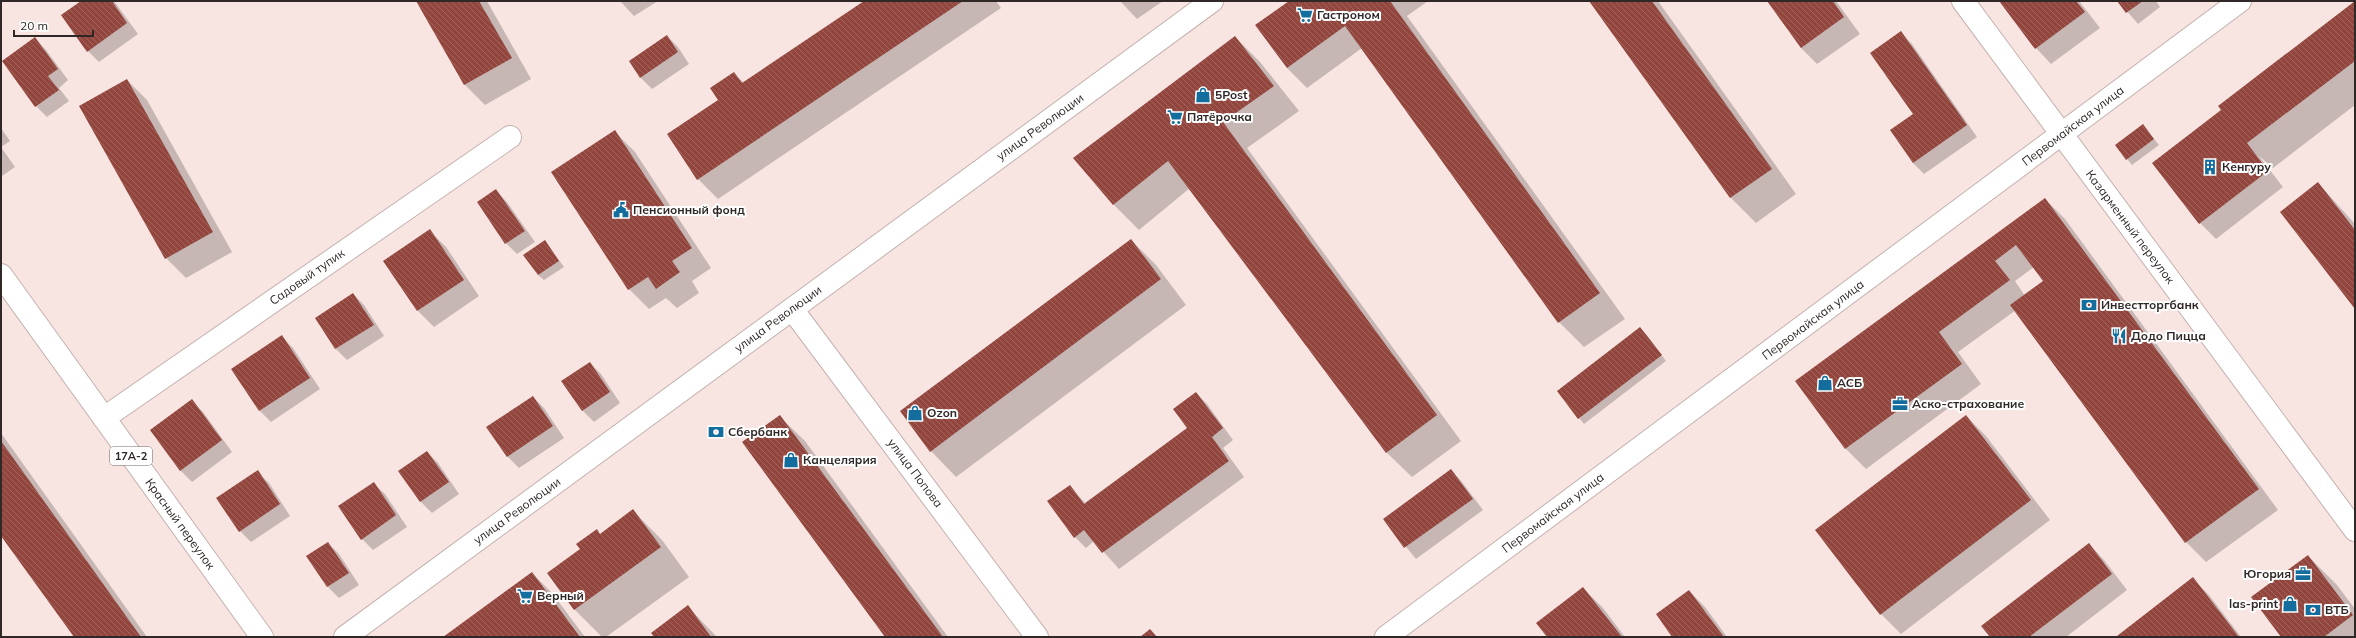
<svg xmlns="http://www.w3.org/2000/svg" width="2356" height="638" font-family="Mulish,sans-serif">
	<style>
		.shadow { fill: #0003; fill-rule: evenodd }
		.building { fill: url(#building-back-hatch) }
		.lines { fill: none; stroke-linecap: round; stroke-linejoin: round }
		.minor-casing { stroke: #c4b2af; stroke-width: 24 }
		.tertiary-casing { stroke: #c4b2af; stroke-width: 24 }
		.primary-casing { stroke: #c4b2af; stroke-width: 24 }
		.minor { stroke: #fff; stroke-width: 22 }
		.tertiary { stroke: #fff; stroke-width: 22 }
		.primary { stroke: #fff; stroke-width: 22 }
		.labels { text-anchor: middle; stroke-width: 4; stroke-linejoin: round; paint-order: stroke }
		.shield { fill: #fff; stroke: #6d6867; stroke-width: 1 }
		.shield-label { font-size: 11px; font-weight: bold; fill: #2f2826 }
		.poi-label { font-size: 12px; font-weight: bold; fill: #2f2826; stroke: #fff; text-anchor: start }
		.street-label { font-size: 12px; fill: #2f2826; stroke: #fff }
	</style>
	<defs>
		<pattern id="building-back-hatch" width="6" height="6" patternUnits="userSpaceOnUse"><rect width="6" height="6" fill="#92463d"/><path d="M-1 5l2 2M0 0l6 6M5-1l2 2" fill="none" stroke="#9e645d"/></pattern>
	</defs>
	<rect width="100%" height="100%" fill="#f8e5e2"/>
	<g class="shadow">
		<polygon points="83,1 114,1 138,34 99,62 88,51"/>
		<polygon points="417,1 487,1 531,79 485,105 465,85"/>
		<polygon points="620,1 658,1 634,16"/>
		<polygon points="866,1 996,1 1001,8 718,199 698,179 719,100 734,73 744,83"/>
		<polygon points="1120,1 1163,1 1137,19"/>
		<polygon points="1291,1 1428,1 1407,16 1625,319 1584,347 1559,322 1362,48 1307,88 1287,68"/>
		<polygon points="1590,1 1658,1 1796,194 1756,223 1731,198"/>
		<polygon points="1768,1 1836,1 1860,34 1817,64 1801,48"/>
		<polygon points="2002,1 2079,1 2100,28 2051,64 2036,48"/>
		<polygon points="2118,1 2156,1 2160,7 2138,24"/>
		<polygon points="2355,2 2355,105 2273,168 2259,156 2283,187 2216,239 2200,223 2221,111"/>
		<polygon points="1901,33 1912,44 1977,137 1924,174 1913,163 1891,130 1914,114"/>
		<polygon points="667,36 678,47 689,64 652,89 641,78 630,61"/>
		<polygon points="1235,37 1260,62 1299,111 1247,148 1461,441 1412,477 1386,452 1190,188 1139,230 1114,205 1074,158"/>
		<polygon points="35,39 46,50 68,80 59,88 69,101 47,117 36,106"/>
		<polygon points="127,80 147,100 232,252 186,278 166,258"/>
		<polygon points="2143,126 2159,145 2132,165 2127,159"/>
		<polygon points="1,128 10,141 1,147 15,167 2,176 1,175"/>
		<polygon points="615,132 635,152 711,268 692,281 699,293 677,308 666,298 649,309 629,289 552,173"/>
		<polygon points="2318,183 2355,224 2355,307"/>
		<polygon points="496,191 507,202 535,242 517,254 506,243"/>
		<path d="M2045 199 2065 219 2278 510 2206 562 2186 542 2016 310 1958 352 1981 384 1866 469 1846 449 1797 381ZM2034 267 2045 281 2025 296 2015 281Z"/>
		<polygon points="430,231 446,247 479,296 434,327 418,311 385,262"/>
		<polygon points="1131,240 1156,265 1186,305 956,477 931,451 901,412"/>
		<polygon points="545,241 564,267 544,280 538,275"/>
		<polygon points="353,294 364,305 384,336 347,360 336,349 316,319"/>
		<polygon points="1646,334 1666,361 1584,424 1558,392"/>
		<polygon points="282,337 293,348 320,389 271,422 260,411 233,369"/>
		<polygon points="590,363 601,374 620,403 594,422 582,410"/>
		<polygon points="1196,393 1207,404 1233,440 1223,448 1244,477 1119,569 1094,541 1086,548 1075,537 1070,486 1085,503 1188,428"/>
		<polygon points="533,397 544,408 564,438 519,468 508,457 488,428"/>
		<polygon points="192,401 203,412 232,452 192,482 181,471 151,431"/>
		<polygon points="779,416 805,441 948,637 886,637"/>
		<polygon points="1966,416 1986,436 2050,520 1901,634 1881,614"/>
		<polygon points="1,433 147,637 75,637 1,535"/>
		<polygon points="427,452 438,463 459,494 432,513 421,502 399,471"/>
		<polygon points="1451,470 1462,482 1483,510 1416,559 1384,520"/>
		<polygon points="257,472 269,483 290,516 251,542 240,531"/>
		<polygon points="373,483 385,494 407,527 373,550 362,539"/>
		<polygon points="633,511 662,540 689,577 606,637 602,637 575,610 548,573 581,549 597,531 601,535"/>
		<polygon points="328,543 339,554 359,585 339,598 328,587 308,556"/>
		<polygon points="2089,544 2104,560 2127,590 2066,637 1991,637"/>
		<polygon points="2308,556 2337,585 2355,609 2355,637 2282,637"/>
		<polygon points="532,573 552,593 585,637 445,637"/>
		<polygon points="2193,579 2209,595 2241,637 2119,637"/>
		<polygon points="1583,588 1603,608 1625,637 1548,637"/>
		<polygon points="1689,591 1705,607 1727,637 1674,637"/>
		<polygon points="688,607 717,637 655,637"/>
	</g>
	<g class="building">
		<polygon points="81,1 112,1 127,23 87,52 61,15"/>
		<polygon points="416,1 479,1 512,58 464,85"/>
		<polygon points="864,1 963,1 697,180 667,134 718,100 710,88 734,72 742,83"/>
		<polygon points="1289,1 1390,1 1600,293 1558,323 1345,26 1287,68 1255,25"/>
		<polygon points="1589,1 1652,1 1772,169 1730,198"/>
		<polygon points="1767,1 1833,1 1844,17 1801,48"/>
		<polygon points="1999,1 2076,1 2085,12 2035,49"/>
		<polygon points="2117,1 2143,1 2126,13"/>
		<polygon points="2355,1 2355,61 2247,143 2268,171 2199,224 2152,163 2221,110 2218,106"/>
		<polygon points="1901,31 1967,125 1913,163 1890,130 1913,114 1870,53"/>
		<polygon points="667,35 678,52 640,78 629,61"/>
		<polygon points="1235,36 1274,86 1223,122 1437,415 1386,453 1168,161 1113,205 1073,158"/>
		<polygon points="35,37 58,69 48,76 59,90 35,107 2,61"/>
		<polygon points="127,79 213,232 165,259 79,106"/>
		<polygon points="2143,124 2154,139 2126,160 2115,145"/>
		<polygon points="615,130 692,248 672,261 680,272 656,289 648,277 628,290 551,172"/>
		<polygon points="2318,182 2355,230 2355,309 2280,212"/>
		<polygon points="496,189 525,231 505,244 477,202"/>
		<polygon points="2045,198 2259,489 2185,543 2010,305 2043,281 2016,245 1995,261 2010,280 1939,332 1962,364 1845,449 1795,381"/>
		<polygon points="430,229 464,280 417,311 383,261"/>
		<polygon points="1131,239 1161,279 930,452 900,411"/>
		<polygon points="545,240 559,261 538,275 523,255"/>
		<polygon points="353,293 374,325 335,349 315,318"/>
		<polygon points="1640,327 1662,355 1578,419 1557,391"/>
		<polygon points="282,335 310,378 259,411 231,369"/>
		<polygon points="590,362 610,392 582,411 561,381"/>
		<polygon points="1196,392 1223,428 1212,437 1229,461 1102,553 1084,530 1074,538 1047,501 1070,485 1084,504 1187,428 1173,409"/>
		<polygon points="533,396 553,426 507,457 486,427"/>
		<polygon points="192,399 222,440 180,471 150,430"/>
		<polygon points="780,415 943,637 885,637 742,442"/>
		<polygon points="1966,415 2031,500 1880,615 1815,530"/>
		<polygon points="1,441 141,637 74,637 1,536"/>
		<polygon points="427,451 449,482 420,502 398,471"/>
		<polygon points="1451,469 1473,499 1404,548 1383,519"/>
		<polygon points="258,470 280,504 239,532 216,498"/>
		<polygon points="374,482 396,515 361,540 338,506"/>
		<polygon points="633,509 661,547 574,610 547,573 580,549 576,544 597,529 600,534"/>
		<polygon points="328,542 349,573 327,587 306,556"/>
		<polygon points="2089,543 2112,574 2029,637 1990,637 1981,626"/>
		<polygon points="2308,555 2353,615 2324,637 2281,637 2251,597"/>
		<polygon points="532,572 580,637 443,637"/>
		<polygon points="2193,577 2239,637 2118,637 2117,636"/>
		<polygon points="1583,587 1622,637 1547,637 1536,623"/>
		<polygon points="1689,590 1724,637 1672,637 1656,614"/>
		<polygon points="688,605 711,637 654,637 651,633"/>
		<polygon points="1150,629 1157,637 1140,637"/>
	</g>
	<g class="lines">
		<defs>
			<g id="minor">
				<polyline points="1963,1 2355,530"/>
				<polyline points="792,309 1037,637"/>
				<polyline points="104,418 510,137"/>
				<polyline points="1386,637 2240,1"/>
			</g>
			<polyline id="tertiary" points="345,637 1212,1"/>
			<polyline id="primary" points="1,275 262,637"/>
		</defs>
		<use href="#minor" class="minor-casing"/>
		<use href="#tertiary" class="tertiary-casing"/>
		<use href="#primary" class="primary-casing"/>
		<use href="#minor" class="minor"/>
		<use href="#tertiary" class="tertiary"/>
		<use href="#primary" class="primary"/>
	</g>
	<defs>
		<symbol id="supermarket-bare" viewBox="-9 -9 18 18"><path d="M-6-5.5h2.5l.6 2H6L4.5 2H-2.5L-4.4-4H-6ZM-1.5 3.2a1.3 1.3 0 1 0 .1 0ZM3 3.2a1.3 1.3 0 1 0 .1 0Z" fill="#136e9d" stroke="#fff" stroke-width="2.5" paint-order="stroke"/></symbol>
		<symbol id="shop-bare" viewBox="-9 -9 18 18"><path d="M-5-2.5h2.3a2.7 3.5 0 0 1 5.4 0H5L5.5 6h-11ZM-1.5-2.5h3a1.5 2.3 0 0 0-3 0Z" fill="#136e9d" stroke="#fff" stroke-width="2.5" paint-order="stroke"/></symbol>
		<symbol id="building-bare" viewBox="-9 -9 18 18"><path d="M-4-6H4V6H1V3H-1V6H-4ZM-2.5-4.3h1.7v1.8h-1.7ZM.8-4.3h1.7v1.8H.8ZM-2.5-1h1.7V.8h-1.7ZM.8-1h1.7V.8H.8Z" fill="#136e9d" stroke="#fff" stroke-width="2.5" paint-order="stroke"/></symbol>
		<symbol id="civic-bare" viewBox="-9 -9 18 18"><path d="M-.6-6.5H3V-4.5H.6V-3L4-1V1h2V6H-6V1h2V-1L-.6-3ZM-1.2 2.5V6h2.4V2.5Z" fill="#136e9d" stroke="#fff" stroke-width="2.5" paint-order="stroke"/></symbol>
		<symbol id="bank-bare" viewBox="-9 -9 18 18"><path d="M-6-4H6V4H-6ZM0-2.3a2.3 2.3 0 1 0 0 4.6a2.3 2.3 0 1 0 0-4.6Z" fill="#136e9d" stroke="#fff" stroke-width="2.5" paint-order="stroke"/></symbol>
		<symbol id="restaurant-bare" viewBox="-9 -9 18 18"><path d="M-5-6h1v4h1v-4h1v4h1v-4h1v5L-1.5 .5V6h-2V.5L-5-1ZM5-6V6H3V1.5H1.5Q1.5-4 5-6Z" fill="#136e9d" stroke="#fff" stroke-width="2.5" paint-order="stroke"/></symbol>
		<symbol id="office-bare" viewBox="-9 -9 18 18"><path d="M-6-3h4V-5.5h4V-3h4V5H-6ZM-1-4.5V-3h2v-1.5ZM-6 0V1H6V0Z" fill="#136e9d" stroke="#fff" stroke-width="2.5" paint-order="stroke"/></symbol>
	</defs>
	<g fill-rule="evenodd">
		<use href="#supermarket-bare" x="1294" y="4" width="22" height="22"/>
		<use href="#shop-bare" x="1192" y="84" width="22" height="22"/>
		<use href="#supermarket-bare" x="1164" y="106" width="22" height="22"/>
		<use href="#building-bare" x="2199" y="156" width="22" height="22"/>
		<use href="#civic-bare" x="610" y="199" width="22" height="22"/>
		<use href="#bank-bare" x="2078" y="294" width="22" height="22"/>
		<use href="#restaurant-bare" x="2108" y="325" width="22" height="22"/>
		<use href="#shop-bare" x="1814" y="372" width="22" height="22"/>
		<use href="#office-bare" x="1889" y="393" width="22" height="22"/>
		<use href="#shop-bare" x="904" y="402" width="22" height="22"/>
		<use href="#bank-bare" x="705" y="421" width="22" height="22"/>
		<use href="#shop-bare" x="780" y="449" width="22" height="22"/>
		<use href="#office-bare" x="2292" y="563" width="22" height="22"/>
		<use href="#supermarket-bare" x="514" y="585" width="22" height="22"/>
		<use href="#shop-bare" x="2279" y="593" width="22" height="22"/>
		<use href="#bank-bare" x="2302" y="599" width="22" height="22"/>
	</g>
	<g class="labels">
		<rect class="shield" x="110" y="447" width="42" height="18" rx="3"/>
		<g class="shield-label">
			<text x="131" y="460">17А-2</text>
		</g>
		<g class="poi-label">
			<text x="1317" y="19">Гастроном</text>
			<text x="1215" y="99">5Post</text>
			<text x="1187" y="121">Пятёрочка</text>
			<text x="2222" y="171">Кенгуру</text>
			<text x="633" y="214">Пенсионный фонд</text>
			<text x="2101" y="309">Инвестторгбанк</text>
			<text x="2131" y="340">Додо Пицца</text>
			<text x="1837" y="387">АСБ</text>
			<text x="1912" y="408">Аско-страхование</text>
			<text x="927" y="417">Ozon</text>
			<text x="728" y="436">Сбербанк</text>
			<text x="803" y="464">Канцелярия</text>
			<text x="2291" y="578" text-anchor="end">Югория</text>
			<text x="537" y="600">Верный</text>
			<text x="2278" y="608" text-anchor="end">las-print</text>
			<text x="2325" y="614">ВТБ</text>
		</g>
		<g class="street-label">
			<text transform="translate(2073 126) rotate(-37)" y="4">Первомайская улица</text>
			<text transform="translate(1040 127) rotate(-36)" y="4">улица Революции</text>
			<text transform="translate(2130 227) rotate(53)" y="4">Казарменный переулок</text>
			<text transform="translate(307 277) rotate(-35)" y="4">Садовый тупик</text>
			<text transform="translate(778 319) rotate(-36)" y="4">улица Революции</text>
			<text transform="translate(1813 320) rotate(-37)" y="4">Первомайская улица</text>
			<text transform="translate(915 473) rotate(53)" y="4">улица Попова</text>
			<text transform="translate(517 511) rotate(-36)" y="4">улица Революции</text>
			<text transform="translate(1553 513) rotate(-37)" y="4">Первомайская улица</text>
			<text transform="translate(180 524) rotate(54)" y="4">Красный переулок</text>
		</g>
	</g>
	<rect width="2356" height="638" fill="none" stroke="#2f2826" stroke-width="4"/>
	<path d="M14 30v6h79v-6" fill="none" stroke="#2f2826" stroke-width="2"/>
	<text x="20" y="30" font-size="12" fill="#2f2826" stroke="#ffffff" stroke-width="3" paint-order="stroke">20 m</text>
</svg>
